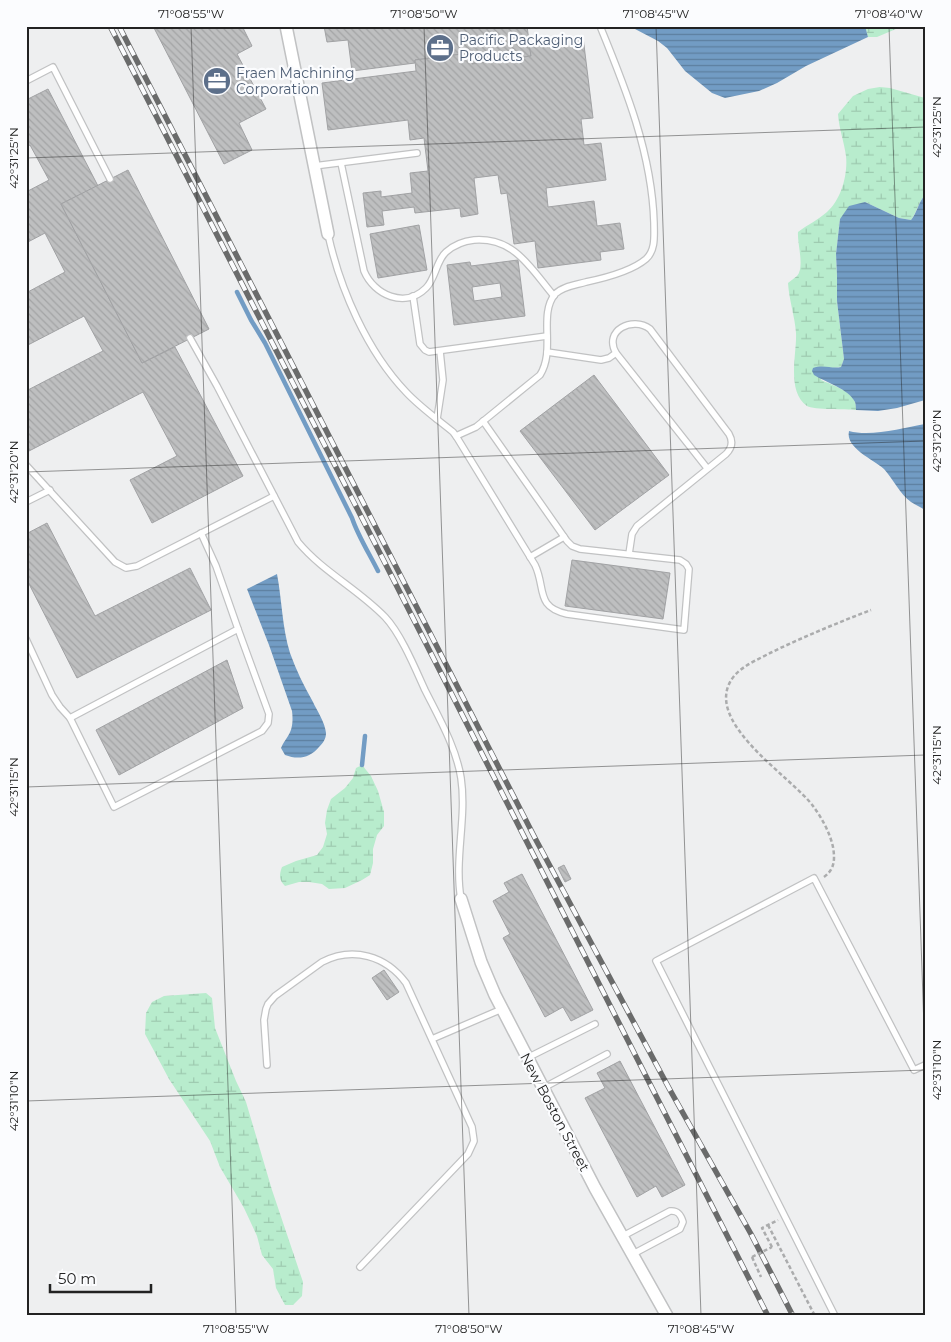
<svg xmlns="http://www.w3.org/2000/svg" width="951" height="1342" font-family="Montserrat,sans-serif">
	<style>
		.wetland { fill: url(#wetland-marsh) }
		.water { fill: url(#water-rules) }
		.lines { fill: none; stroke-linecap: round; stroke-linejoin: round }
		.stream { stroke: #729cc4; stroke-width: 4.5 }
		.building { fill: url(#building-back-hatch); stroke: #a1a2a4; fill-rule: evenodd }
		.lane-casing { stroke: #c1c2c3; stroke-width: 8 }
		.street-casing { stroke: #c1c2c3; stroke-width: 14 }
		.path { stroke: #abacad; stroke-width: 2.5; stroke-dasharray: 4 2.5; stroke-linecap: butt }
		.lane { stroke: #fff; stroke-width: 5.5 }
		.street { stroke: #fff; stroke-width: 11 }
		.rail-casing { stroke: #6a6b6b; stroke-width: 5.5 }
		.rail { stroke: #fbfcfe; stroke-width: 4; stroke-dasharray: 11; stroke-linecap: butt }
		.path-bridge { stroke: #abacad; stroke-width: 2.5; stroke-dasharray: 4 2.5; stroke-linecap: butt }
		.ticks { fill: none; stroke: #222; stroke-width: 1; stroke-opacity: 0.45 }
		.labels { text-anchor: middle; stroke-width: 4.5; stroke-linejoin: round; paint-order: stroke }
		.service-label { font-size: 14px; fill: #4e5e75; stroke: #fbfcfe; text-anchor: start }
		.street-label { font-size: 14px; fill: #222; stroke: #fbfcfe }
		.neatline { fill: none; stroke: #222; stroke-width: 2 }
		.ticks-label { font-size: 12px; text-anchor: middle; fill: #222 }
	</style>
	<defs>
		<pattern id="wetland-marsh" width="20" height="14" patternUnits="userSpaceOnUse" patternTransform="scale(1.25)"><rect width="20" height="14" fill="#b8eccd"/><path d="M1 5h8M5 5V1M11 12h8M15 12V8" fill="none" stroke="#9ecab0"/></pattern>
		<pattern id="water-rules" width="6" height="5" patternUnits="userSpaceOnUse" patternTransform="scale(1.25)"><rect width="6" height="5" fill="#729cc4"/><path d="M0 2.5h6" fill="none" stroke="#5d7f9f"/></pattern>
		<pattern id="building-back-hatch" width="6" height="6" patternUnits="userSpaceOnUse" patternTransform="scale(1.25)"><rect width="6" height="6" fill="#bebfc0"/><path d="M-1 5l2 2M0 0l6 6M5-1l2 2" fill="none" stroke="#a3a4a5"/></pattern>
	</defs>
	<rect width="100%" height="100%" fill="#eeeff0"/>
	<g class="wetland">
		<polygon points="865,26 903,26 877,37 868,37"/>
		<path d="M880 87 890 88 925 98V195C918 203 917 212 911 220L899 218 865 202 840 219 836 254 837 275V301L844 359 841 367 833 368 825 367 821 380C832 385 850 390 855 402 856 405 856 408 856 410 846 409 814 410 807 406 786 391 797 354 796 333 795 317 789 300 788 283 791 281 794 278 797 276 805 267 797 243 798 232 807 225 818 220 827 212 841 200 848 175 846 156 844 141 839 129 838 114L853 96 868 89Z"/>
		<path d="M362 765 371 776 378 791 384 812V826L377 835 373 849V863L370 875 362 880 345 888 329 889 322 884 309 882H299L285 886C279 880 279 875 282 867L296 861 317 855 323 847 327 834 325 823 327 810 331 799 345 788 353 778 356 768Z"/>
		<polygon points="206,993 212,998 215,1028 236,1081 246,1102 272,1190 303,1282 302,1296 293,1305 285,1305 276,1288 273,1269 262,1255 257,1236 244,1208 220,1167 210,1141 169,1079 145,1034 146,1013 152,1002 164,996"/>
	</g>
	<g class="water">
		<polygon points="634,26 865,26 868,37 806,66 777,83 759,91 725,98 712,93 685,71 667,48 658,41 635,29"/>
		<path d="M925 195V400L897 408 878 411 856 410C856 408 856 405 855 402 849 389 825 382 814 375L812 371 813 368C823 364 832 369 841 367L844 359 837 301V275L836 254 840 219 849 206 865 202 899 218 911 220C917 213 918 203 925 195Z"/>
		<path d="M925 424V510C921 507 915 505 911 502 900 494 893 479 884 469 873 459 845 448 849 431 871 437 902 428 925 424Z"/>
		<path d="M277 574C282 600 282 627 290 653 296 670 304 686 313 702 317 711 325 722 326 733 326 739 323 743 319 747 310 758 298 760 285 755L281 748C283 743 285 741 288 736 293 729 293 719 292 711L269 645 247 589Z"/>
	</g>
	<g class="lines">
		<g class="stream">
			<path d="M237 292 251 320 265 343 352 518C358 536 369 553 378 571"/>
			<polyline points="362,765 365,736"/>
		</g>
	</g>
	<g class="building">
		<polygon points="153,26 242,26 252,46 237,54 266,109 239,123 252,150 224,164"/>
		<polygon points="324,26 527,26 531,56 472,64 470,53 415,60 415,63 352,71 348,40 327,42"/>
		<polygon points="583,37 593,118 581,119 584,145 601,143 606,180 546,188 548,207 594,201 597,226 620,223 624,249 600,252 601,260 538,268 535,241 514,244 507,193 501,194 498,175 474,178 478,214 461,217 460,208 415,213 414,207 382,211 384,225 367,227 363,193 381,191 381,197 412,193 410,173 428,171 424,138 410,140 408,120 328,130 322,83 416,71 415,60 470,53 472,64 531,56 529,44"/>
		<polygon points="48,89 98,186 61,204 142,363 175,347 243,476 152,523 130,480 177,456 143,392 29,451 26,445 26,391 103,351 84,316 26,346 26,293 65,272 45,233 26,243 26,192 49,180 30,145 26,147 26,100"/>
		<polygon points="128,170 209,329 142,363 61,204"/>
		<polygon points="419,225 427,270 378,278 370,234"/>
		<path d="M518 260 525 316 454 325 447 265 470 262 471 266ZM500 283 502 297 474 301 472 287Z"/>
		<polygon points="594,375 669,475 595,530 520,431"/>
		<polygon points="47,523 95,616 190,568 211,610 77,678 26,578 26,534"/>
		<polygon points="572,560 670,573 663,619 565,606"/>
		<polygon points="227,660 243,708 119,775 96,730"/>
		<polygon points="564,865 571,879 565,882 558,868"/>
		<polygon points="522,874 593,1010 571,1021 563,1007 545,1017 503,938 510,934 493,901 509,892 504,883"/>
		<polygon points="384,970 399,992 387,1000 372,978"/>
		<polygon points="620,1061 685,1185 662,1197 656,1186 637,1197 585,1098 605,1088 597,1073"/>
	</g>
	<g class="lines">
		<defs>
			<g id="lane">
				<polyline points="26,81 53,67 110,179"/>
				<path d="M341 163 364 271C374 295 405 309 426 288 436 278 436 261 446 252 454 245 464 241 474 240 515 237 531 269 554 296"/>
				<polyline points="314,166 417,153"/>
				<path d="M328 234C340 289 367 351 406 392 420 407 437 419 453 432L456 436 535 565C546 588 535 607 567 614L684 630 689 569 686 564 680 560 580 549 572 546 567 541 483 421"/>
				<polyline points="413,296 420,344 425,350 429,352 547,336"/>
				<path d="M190 338 217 386 298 542C323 572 358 589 385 617 401 634 415 668 425 690 439 718 456 747 461 778 467 818 454 859 461 899"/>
				<polyline points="547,352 601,360 609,358 616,353"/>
				<polyline points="437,419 443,380 440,351"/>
				<path d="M456 436 476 427 540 375C556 350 538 315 555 294 563 286 576 285 586 282 605 278 632 271 646 259 656 250 654 235 654 223 652 154 626 89 600 26"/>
				<polyline points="26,465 115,562 126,568 137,566 274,496"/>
				<polyline points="26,502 50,490"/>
				<path d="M629 554 632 534 637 526 726 454C732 448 733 441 729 434L650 329C633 316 603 330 616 353L707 468"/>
				<polyline points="530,557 564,537"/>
				<polyline points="26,639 52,695 60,707 70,718 238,629 216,566 201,533"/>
				<polyline points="70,718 114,807 262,731 268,723 269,714 238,629"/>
				<polyline points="432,1039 502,1009"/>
				<polyline points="527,1058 595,1024"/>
				<path d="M267 1065 264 1020 266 1009 268 1004 275 996 322 962C353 946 386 956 406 983L472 1127 474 1141 468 1154 360 1267"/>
				<polyline points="543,1088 607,1054"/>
				<path d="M623 1236 670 1211C678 1210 681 1215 683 1222L680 1229 633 1254"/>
				<polyline points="835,1316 656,961 814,878 914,1070 925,1065"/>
			</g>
			<g id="street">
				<polyline points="286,26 328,234"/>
				<polyline points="461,899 481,962 495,995 595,1188 667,1316"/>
			</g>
		</defs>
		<use href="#lane" class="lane-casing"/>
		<use href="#street" class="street-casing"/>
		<g class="path">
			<path d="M824 877C835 869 835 859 833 847 830 833 822 818 813 806 791 776 697 719 735 675 744 665 759 659 770 653 803 637 837 623 871 610"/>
			<polyline points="768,1225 815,1316"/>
			<polyline points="772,1247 762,1228 778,1220"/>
			<polyline points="752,1257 761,1277"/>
		</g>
		<use href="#lane" class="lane"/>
		<use href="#street" class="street"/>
		<defs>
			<g id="rail">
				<polyline points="110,26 386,565 768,1316"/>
				<polyline points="119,26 536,840 670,1090 751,1234 793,1316"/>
			</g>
		</defs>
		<use href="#rail" class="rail-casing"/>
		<use href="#rail" class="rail"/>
		<polyline class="path-bridge" points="752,1257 772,1247"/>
	</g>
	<path class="ticks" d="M191 26 236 1316M424 26 469 1316M656 26 701 1316M889 26 925 1056M26 158 925 127M26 472 925 441M26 787 925 755M26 1101 925 1070"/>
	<defs>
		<symbol id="office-disc" viewBox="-11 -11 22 22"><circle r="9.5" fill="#5c6f8a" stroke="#fbfcfe"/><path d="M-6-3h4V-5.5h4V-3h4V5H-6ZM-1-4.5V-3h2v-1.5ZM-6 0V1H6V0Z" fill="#fff"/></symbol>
	</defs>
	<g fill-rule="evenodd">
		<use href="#office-disc" x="424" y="32" width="32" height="32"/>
		<use href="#office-disc" x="201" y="65" width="32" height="32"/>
	</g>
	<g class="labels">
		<g class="service-label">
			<text x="459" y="45">Pacific Packaging<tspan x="459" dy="16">Products</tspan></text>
			<text x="236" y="78">Fraen Machining<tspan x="236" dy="16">Corporation</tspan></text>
		</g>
		<g class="street-label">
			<text transform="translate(555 1112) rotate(62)" y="5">New Boston Street</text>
		</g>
	</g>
	<rect width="951" height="1342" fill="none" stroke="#fbfcfe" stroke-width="55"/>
	<path d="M50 1284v8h101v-8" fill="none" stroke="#222222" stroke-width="2.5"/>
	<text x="58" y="1284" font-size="15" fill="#222222" stroke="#fbfcfe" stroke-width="4" paint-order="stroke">50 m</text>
	<rect x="28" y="28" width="896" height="1286" class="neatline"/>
	<g class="ticks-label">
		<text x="191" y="18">71°08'55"W</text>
		<text x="424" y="18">71°08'50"W</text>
		<text x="656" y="18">71°08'45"W</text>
		<text x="889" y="18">71°08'40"W</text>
		<text transform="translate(937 127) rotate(-90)" y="4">42°31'25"N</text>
		<text transform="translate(14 158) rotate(-90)" y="4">42°31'25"N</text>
		<text transform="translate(937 441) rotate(-90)" y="4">42°31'20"N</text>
		<text transform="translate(14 472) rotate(-90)" y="4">42°31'20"N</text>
		<text transform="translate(937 755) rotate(-90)" y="4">42°31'15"N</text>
		<text transform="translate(14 787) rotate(-90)" y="4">42°31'15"N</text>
		<text transform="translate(937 1070) rotate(-90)" y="4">42°31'10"N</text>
		<text transform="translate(14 1101) rotate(-90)" y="4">42°31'10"N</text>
		<text x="236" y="1333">71°08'55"W</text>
		<text x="469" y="1333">71°08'50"W</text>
		<text x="701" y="1333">71°08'45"W</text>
	</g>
</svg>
